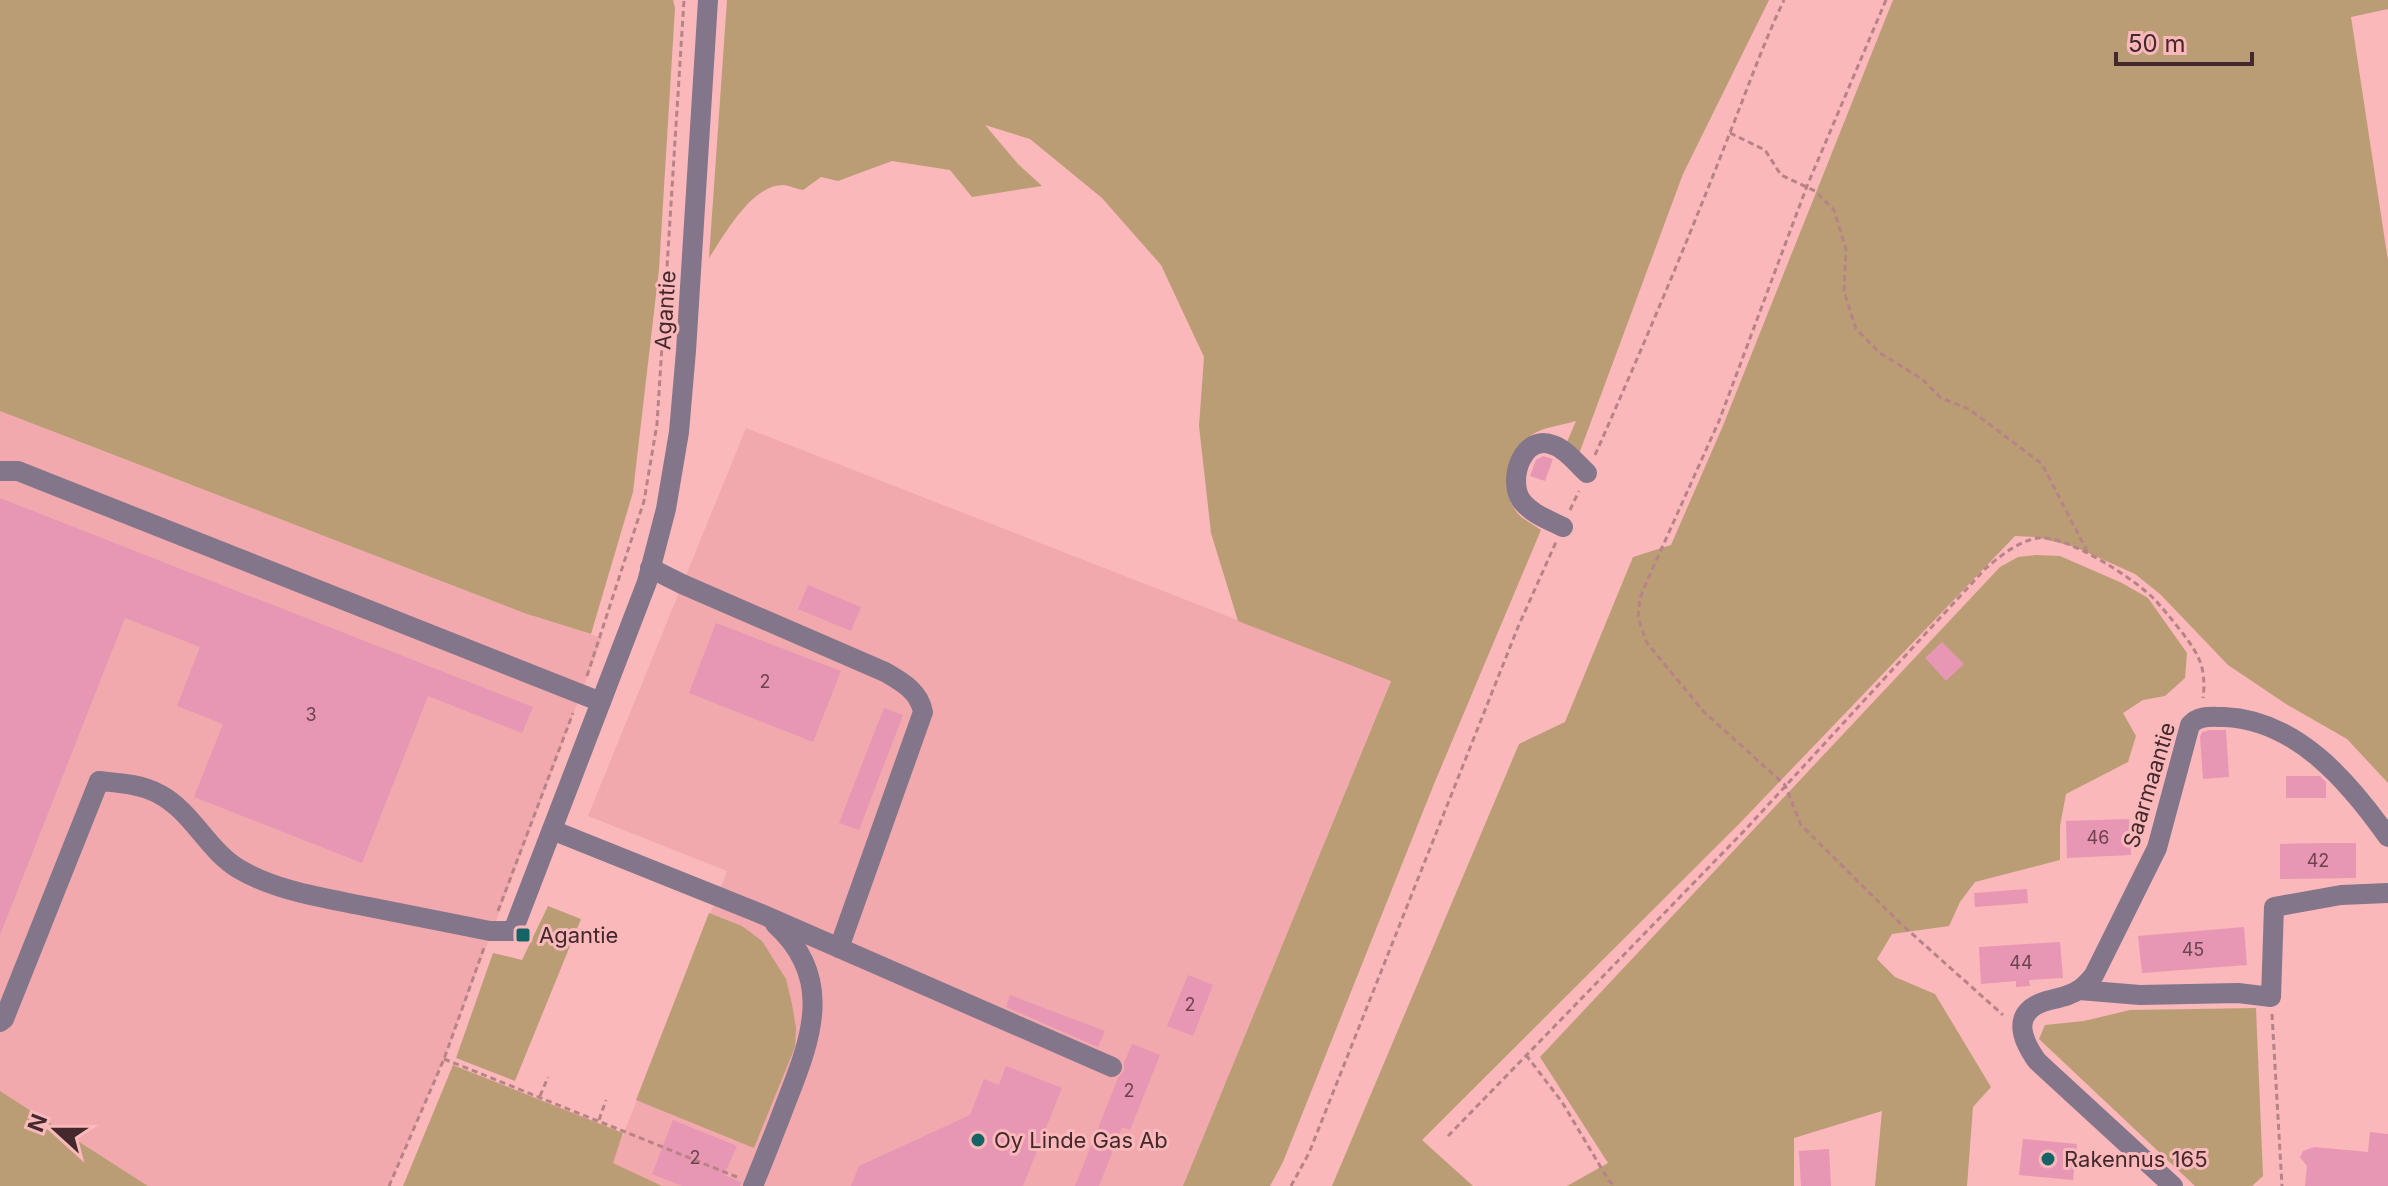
<svg xmlns="http://www.w3.org/2000/svg" width="2388" height="1186" font-family="Inter,sans-serif">
	<style>
		.built { fill: #f1a9ad }
		.green { fill: #ba9d75 }
		.building { fill: #e796b4 }
		.lines { fill: none; stroke-linecap: round; stroke-linejoin: round }
		.path { stroke: #b78386; stroke-width: 3; stroke-dasharray: 6 4; stroke-linecap: butt }
		.minor { stroke: #84768a; stroke-width: 20 }
		.poi-dot { fill: #146465; stroke: #fbb8bb; stroke-width: 3 }
		.labels { text-anchor: middle; stroke-width: 6; stroke-linejoin: round; paint-order: stroke }
		.number-label { font-size: 18px; fill: #6c444d }
		.street-label { font-size: 22px; fill: #43292b; stroke: #fbb8bb }
		.poi-label { font-size: 22px; fill: #43292b; stroke: #fbb8bb; text-anchor: start }
	</style>
	<rect width="100%" height="100%" fill="#fbb8bb"/>
	<g class="built">
		<polygon points="0,411 524,613 602,638 444,1059 389,1186 148,1186 0,1091"/>
		<polygon points="746,428 1391,680 1183,1186 603,1186 727,871 588,816"/>
	</g>
	<g class="green">
		<polygon points="0,0 673,0 675,8 659,269 633,492 591,634 524,613 0,411"/>
		<path d="M727 0H1769L1683 174 1579 454 1567 442 1576 421C1564 425 1550 426 1539 431 1510 443 1497 486 1516 511 1521 519 1533 524 1541 530L1434 784 1283 1162 1270 1186H1183L1391 681 1238 621 1211 533 1199 426 1204 357 1161 265 1102 198 1030 139 985 125 1018 164 1042 186 972 197 950 170 892 161 838 181 821 177 803 190C797 189 790 186 784 185 752 184 725 234 709 258Z"/>
		<polygon points="1893,0 2388,0 2388,9 2351,17 2388,261 2388,783 2347,739 2286,704 2228,665 2160,594 2135,574 2075,547 2036,537 2015,536 1739,824 1422,1140 1473,1186 1332,1186 1519,744 1565,722 1633,557 1671,545 1722,428"/>
		<polygon points="2036,555 2060,556 2122,583 2148,598 2187,653 2185,678 2165,696 2143,700 2123,713 2136,736 2128,762 2066,794 2060,826 2060,860 1975,882 1960,902 1949,926 1892,934 1877,959 1895,977 1935,994 1991,1087 1973,1107 1967,1186 1875,1186 1882,1111 1794,1138 1794,1186 1567,1186 1608,1163 1540,1057 2000,567 2018,557"/>
		<polygon points="548,906 581,919 515,1081 456,1058 493,953 522,960"/>
		<polygon points="709,913 742,926 762,941 786,979 792,1004 796,1028 795,1047 754,1148 636,1100"/>
		<polygon points="2256,1008 2263,1176 2252,1186 2195,1186 2039,1039 2045,1025 2084,1021 2130,1010"/>
		<polygon points="453,1065 623,1133 613,1163 662,1186 403,1186"/>
		<polygon points="0,1091 148,1186 0,1186"/>
	</g>
	<g class="building">
		<polygon points="1543,456 1553,459 1545,481 1530,476 1536,460"/>
		<polygon points="0,498 533,707 522,733 428,696 362,863 194,797 223,724 177,706 200,647 125,618 0,935"/>
		<polygon points="808,585 861,607 851,631 798,609"/>
		<polygon points="716,623 841,671 813,742 689,693"/>
		<polygon points="1942,642 1964,664 1946,681 1925,658"/>
		<polygon points="884,708 903,715 859,830 839,823"/>
		<polygon points="2210,730 2226,730 2229,777 2203,779 2200,737 2202,732"/>
		<polygon points="2286,776 2320,776 2326,782 2326,798 2286,798"/>
		<polygon points="2129,819 2131,855 2067,858 2066,821"/>
		<polygon points="2323,843 2356,843 2356,878 2280,879 2280,844"/>
		<polygon points="2027,889 2028,903 1975,907 1974,893"/>
		<polygon points="2244,927 2247,965 2142,973 2138,936"/>
		<polygon points="2060,942 2063,978 2029,980 2030,986 2016,987 2016,981 1981,984 1979,947"/>
		<polygon points="1188,975 1213,985 1193,1036 1167,1026"/>
		<polygon points="1010,995 1105,1031 1098,1047 1006,1007"/>
		<polygon points="1132,1044 1160,1055 1130,1130 1122,1127 1099,1186 1075,1186 1118,1078 1124,1071 1124,1063"/>
		<polygon points="1006,1066 1062,1088 1023,1186 851,1186 859,1166 970,1115 984,1079 999,1085"/>
		<polygon points="673,1120 737,1146 724,1175 741,1182 740,1186 682,1186 652,1174"/>
		<polygon points="2370,1132 2388,1134 2388,1186 2305,1186 2307,1166 2300,1157 2303,1151 2314,1147 2368,1152"/>
		<polygon points="2023,1139 2077,1144 2073,1180 2019,1175"/>
		<polygon points="1829,1149 1831,1186 1801,1186 1799,1151"/>
	</g>
	<g class="lines">
		<g class="path">
			<polyline points="1886,0 1807,186 1719,421 1647,581 1640,598 1638,618 1647,643 1704,712 1785,785 1801,825 1900,923 2003,1015"/>
			<polyline points="1730,133 1765,150 1781,175 1815,191 1834,210 1846,249 1844,291 1856,329 1880,353 1922,379 1941,398 1969,409 2042,464 2088,553"/>
			<path d="M1595 455C1642 349 1687 243 1729 135 1747 90 1763 44 1784 0"/>
			<polyline points="1570,510 1579,491"/>
			<polyline points="587,676 644,501 657,424 684,0"/>
			<polyline points="498,911 573,713"/>
			<polyline points="2272,1014 2282,1186"/>
			<polyline points="1526,1055 1562,1102 1609,1181 1615,1186"/>
			<polyline points="444,1059 737,1177"/>
			<polyline points="540,1096 548,1077"/>
			<polyline points="599,1120 606,1100"/>
			<path d="M1448 1136 1745 830 1985 569C1999 557 2018 541 2038 538 2066 534 2137 580 2156 601 2166 612 2191 642 2197 655 2204 667 2205 684 2203 698"/>
			<polyline points="389,1186 444,1059 484,948"/>
			<polyline points="1291,1186 1309,1153 1518,627 1556,542"/>
		</g>
		<g class="minor">
			<polyline points="0,471 18,471 601,702"/>
			<path d="M1563 527C1549 520 1530 513 1521 500 1507 478 1524 433 1553 445 1566 449 1577 464 1587 473"/>
			<path d="M650 568 682 584 885 672C902 682 919 691 923 712L839 948"/>
			<polyline points="552,830 759,913 1112,1067"/>
			<polyline points="2079,990 2140,995 2238,993 2271,997 2274,907 2341,895 2388,893"/>
			<path d="M0 1022 4 1019 99 781C119 783 141 784 159 794 192 811 208 851 239 869 278 892 326 898 369 907 409 915 450 923 490 931H513L647 582 666 509 679 432 686 351 708 0"/>
			<path d="M753 1186C765 1157 776 1129 787 1100 812 1037 834 977 775 924"/>
			<path d="M2173 1186 2037 1061C2022 1040 2011 1014 2043 1002 2056 998 2069 997 2080 989 2086 985 2090 980 2094 975L2157 848 2190 725C2199 715 2211 717 2224 717 2297 720 2349 782 2388 837"/>
		</g>
	</g>
	<g class="poi-dot">
		<rect x="515" y="927" width="16" height="16" rx="4"/>
		<circle cx="978" cy="1140" r="8"/>
		<circle cx="2048" cy="1159" r="8"/>
	</g>
	<g class="labels">
		<g class="number-label">
			<text x="765" y="688">2</text>
			<text x="311" y="721">3</text>
			<text x="2098" y="844">46</text>
			<text x="2318" y="867">42</text>
			<text x="2193" y="956">45</text>
			<text x="2021" y="969">44</text>
			<text x="1190" y="1011">2</text>
			<text x="1129" y="1097">2</text>
			<text x="695" y="1164">2</text>
		</g>
		<g class="street-label">
			<text transform="translate(665 310) rotate(-86)" y="8">Agantie</text>
			<text transform="translate(2149 785) rotate(-73)" y="8">Saarmaantie</text>
		</g>
		<g class="poi-label">
			<text x="539" y="943">Agantie</text>
			<text x="994" y="1148">Oy Linde Gas Ab</text>
			<text x="2064" y="1167">Rakennus 165</text>
		</g>
	</g>
	<g transform="translate(56 1130) rotate(291)" stroke="#fbb8bb" stroke-width="6" paint-order="stroke">
	<path d="M0-6L14 30L0 20L-14 30Z" fill="#43292b"/>
	<text y="-12" font-size="22" font-weight="bold" text-anchor="middle" fill="#43292b">N</text>
	</g>
	<path d="M2116 52v12h136v-12" fill="none" stroke="#43292b" stroke-width="4"/>
	<text x="2128" y="52" font-size="24" fill="#43292b" stroke="#fbb8bb" stroke-width="6" paint-order="stroke">50 m</text>
</svg>
